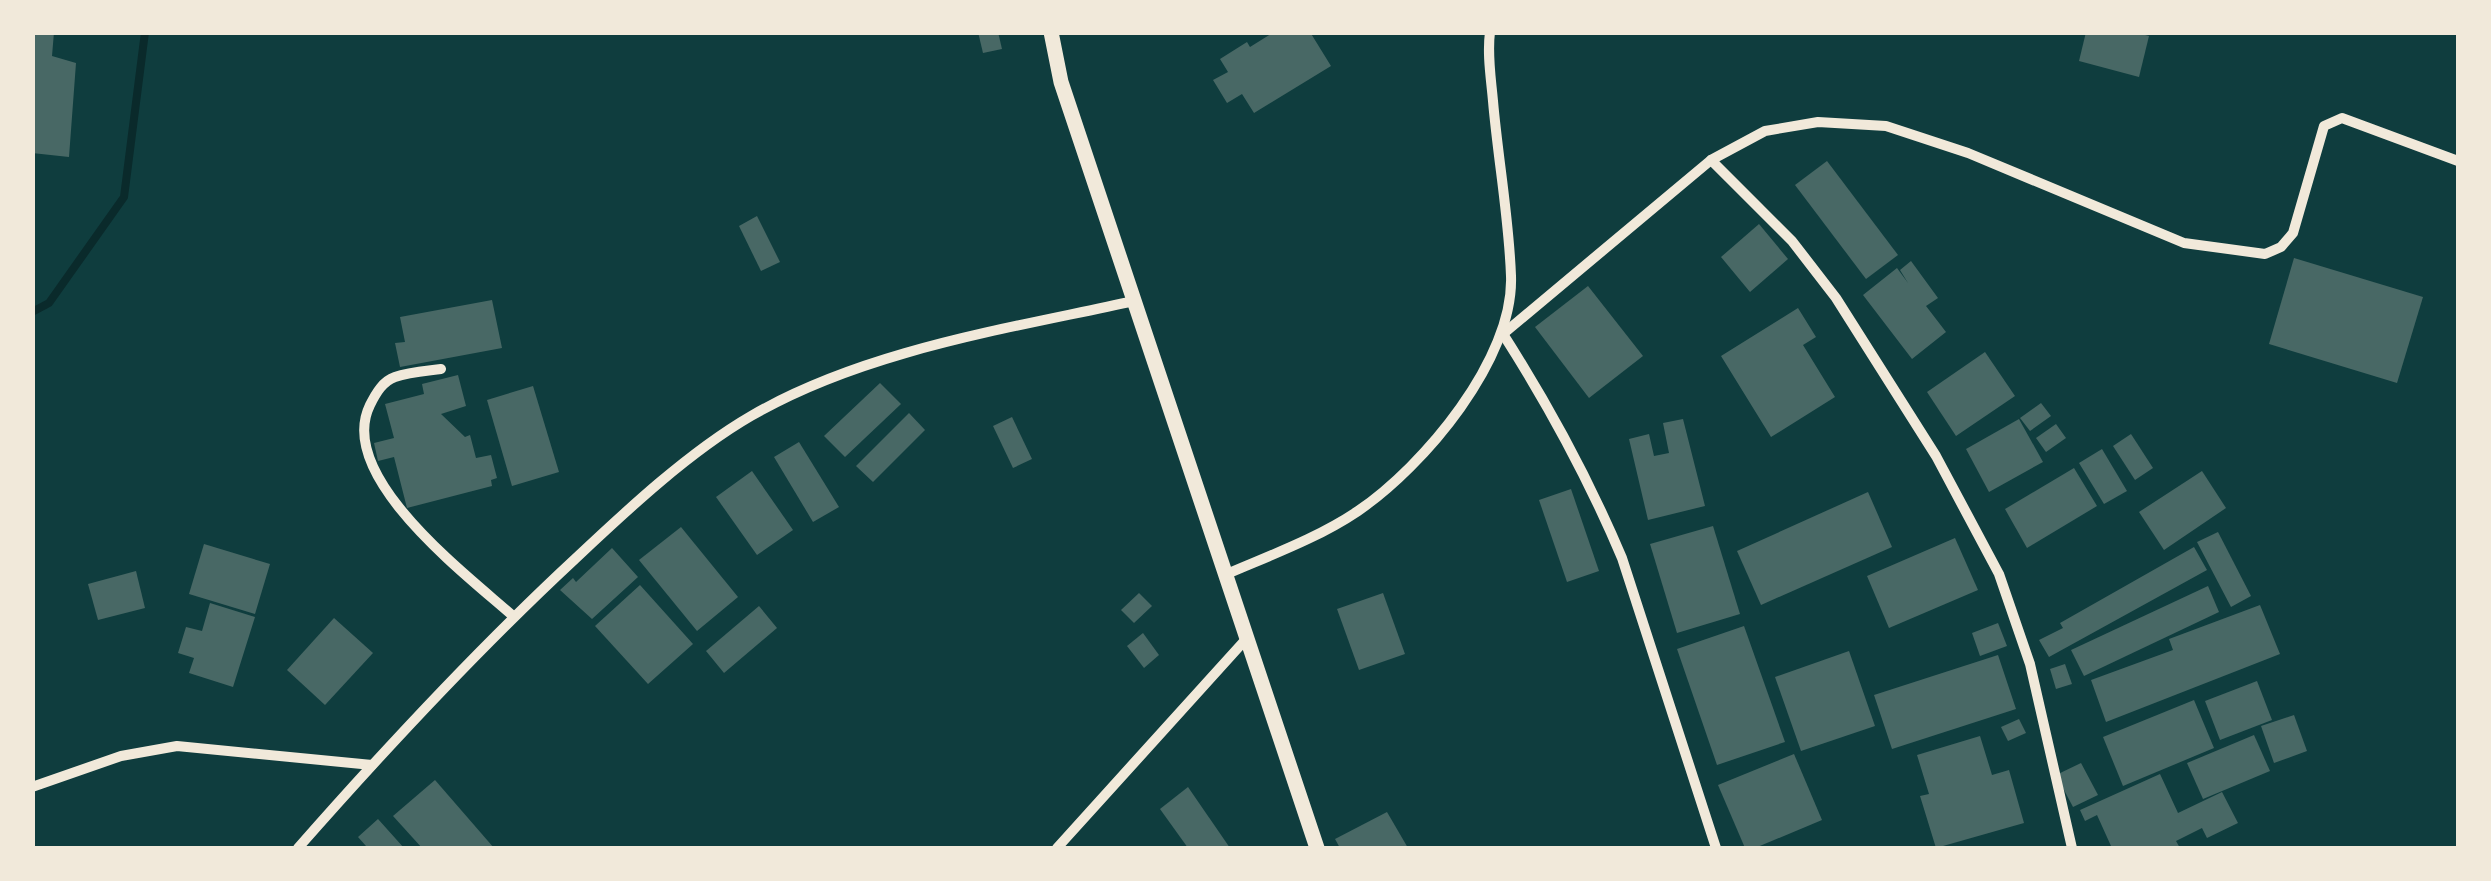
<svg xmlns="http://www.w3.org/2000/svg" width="2491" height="881" font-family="'Alegreya Sans',sans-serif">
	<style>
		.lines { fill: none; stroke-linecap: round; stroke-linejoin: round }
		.stream { stroke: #0a2a2b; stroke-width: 8 }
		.building { fill: #486865 }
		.minor { stroke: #f1e9da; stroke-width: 10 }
		.secondary { stroke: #f1e9da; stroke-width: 15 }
	</style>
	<rect width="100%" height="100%" fill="#0f3d3e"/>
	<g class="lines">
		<polyline class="stream" points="32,312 49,303 124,197 145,32"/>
	</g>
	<g class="building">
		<polygon points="32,32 54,32 52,56 76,63 69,157 32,153"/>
		<polygon points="978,32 998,32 1002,49 983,53"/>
		<polygon points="1274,32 1310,32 1331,66 1254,113 1242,94 1227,103 1213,80 1228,72 1220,59 1247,42 1250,47"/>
		<polygon points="2086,32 2134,32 2149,36 2139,77 2079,61"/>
		<polygon points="1827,161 1898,255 1866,279 1795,185"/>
		<polygon points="757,216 780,262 761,271 739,226"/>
		<polygon points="1759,224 1788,259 1750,292 1721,257"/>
		<polygon points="2294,258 2423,297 2397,383 2269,344"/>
		<polygon points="1911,261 1938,298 1926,306 1946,332 1912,359 1863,295 1897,268 1908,283 1900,270"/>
		<polygon points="1588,286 1643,356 1589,398 1535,327"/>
		<polygon points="492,300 502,348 400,367 395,343 405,342 400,317"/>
		<polygon points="1798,308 1816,337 1803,345 1835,397 1771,437 1721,356"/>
		<polygon points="1985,352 2015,396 1956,436 1927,392"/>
		<polygon points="458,375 466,406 441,414 465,437 470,435 476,458 491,455 497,478 491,480 492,486 407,508 394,457 378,461 374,443 394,438 385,404 424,394 422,384"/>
		<polygon points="880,383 901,404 845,457 824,436"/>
		<polygon points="533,386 559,472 512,486 487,400"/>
		<polygon points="2041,403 2051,416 2030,431 2020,418"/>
		<polygon points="909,413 925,430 873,482 856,466"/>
		<polygon points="1012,417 1032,459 1013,468 993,426"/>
		<polygon points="1683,419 1705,506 1648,520 1629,439 1649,434 1654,456 1669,453 1663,423"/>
		<polygon points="2019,419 2043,462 1989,492 1966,449"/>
		<polygon points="2056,424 2066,438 2046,452 2036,438"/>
		<polygon points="2131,434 2153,468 2135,480 2113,446"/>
		<polygon points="799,442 839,507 813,522 774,457"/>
		<polygon points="2102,449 2127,491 2104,504 2079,463"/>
		<polygon points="2074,468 2097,506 2027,548 2005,509"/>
		<polygon points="752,471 793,530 757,555 716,497"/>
		<polygon points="2202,471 2226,508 2164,550 2139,512"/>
		<polygon points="1571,489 1599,571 1567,582 1539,500"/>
		<polygon points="1868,492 1892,547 1761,605 1737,551"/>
		<polygon points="1713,526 1740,614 1677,633 1650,544"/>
		<polygon points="681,527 738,597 697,631 639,560"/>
		<polygon points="2218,532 2251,596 2231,607 2197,542"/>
		<polygon points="1955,538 1978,590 1889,628 1867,576"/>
		<polygon points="204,544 270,564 255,614 189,594"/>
		<polygon points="2194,547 2207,570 2049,657 2039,640 2063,628 2060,623"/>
		<polygon points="612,548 638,577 592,619 560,590 573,578 576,582"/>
		<polygon points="136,571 145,608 98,620 88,584"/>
		<polygon points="640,585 693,644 648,684 595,626"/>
		<polygon points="2208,586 2219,612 2084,676 2071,650"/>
		<polygon points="1139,593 1152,606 1134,623 1121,610"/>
		<polygon points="1383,593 1405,654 1359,670 1337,609"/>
		<polygon points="210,603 255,617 233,687 189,673 194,658 178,653 186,627 202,631"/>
		<polygon points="2260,605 2280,654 2106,722 2091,680 2173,650 2169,639"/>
		<polygon points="759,606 777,628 724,673 706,651"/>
		<polygon points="334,618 373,653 325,705 287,670"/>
		<polygon points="1998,623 2007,646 1980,656 1972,633"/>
		<polygon points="1744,626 1785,742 1717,765 1677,649"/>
		<polygon points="1143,633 1159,655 1144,668 1127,646"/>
		<polygon points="1849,651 1875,726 1801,751 1775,677"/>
		<polygon points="1998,655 2016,709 1892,749 1874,695"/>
		<polygon points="2065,664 2072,684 2056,689 2050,669"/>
		<polygon points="2257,681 2272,720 2220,740 2205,701"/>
		<polygon points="2194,700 2214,748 2123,786 2103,737"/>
		<polygon points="2294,715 2307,751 2274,763 2261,726"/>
		<polygon points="2019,719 2026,733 2008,741 2001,727"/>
		<polygon points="2254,735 2270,771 2203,799 2187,763"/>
		<polygon points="1980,736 1992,775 2009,770 2024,823 1936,848 1920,796 1929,794 1917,755"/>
		<polygon points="1794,754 1822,820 1755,848 1745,848 1718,785"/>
		<polygon points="2081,763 2098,795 2073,807 2056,775"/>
		<polygon points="2160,774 2178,813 2222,792 2238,823 2207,838 2202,828 2176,841 2180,848 2106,848 2111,846 2097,815 2085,821 2080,810"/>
		<polygon points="435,780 494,848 422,848 393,816"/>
		<polygon points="1188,787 1230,848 1188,848 1160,809"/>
		<polygon points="1387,812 1408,848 1340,848 1335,839"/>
		<polygon points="378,819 404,848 364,848 366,846 358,837"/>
	</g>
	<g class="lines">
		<g class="minor">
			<polyline points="1711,160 1792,241 1836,298 1936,456 1999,574 2030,664 2072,848"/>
			<polyline points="1503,334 1711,160 1765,131 1818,122 1886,126 1968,153 2184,243 2265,254 2281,247 2293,233 2324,126 2342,118 2458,161"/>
			<path d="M1503 334C1549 406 1589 480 1622 558L1716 848"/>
			<path d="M441 369C426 371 409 372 395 377 383 381 376 393 370 405 335 476 467 575 513 616"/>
			<path d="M1227 574C1271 555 1318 538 1358 511 1424 466 1514 359 1511 276 1509 218 1498 159 1493 101 1491 78 1487 55 1490 32"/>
			<polyline points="32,787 121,756 177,746 372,765"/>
			<path d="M298 848C386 748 477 650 575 559 627 510 689 452 751 416 865 350 1007 329 1134 301"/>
			<polyline points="1057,848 1247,638"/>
		</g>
		<polyline class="secondary" points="1051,32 1061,82 1317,848"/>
	</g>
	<rect width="2491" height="881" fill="none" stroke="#f1e9da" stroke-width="70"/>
</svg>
